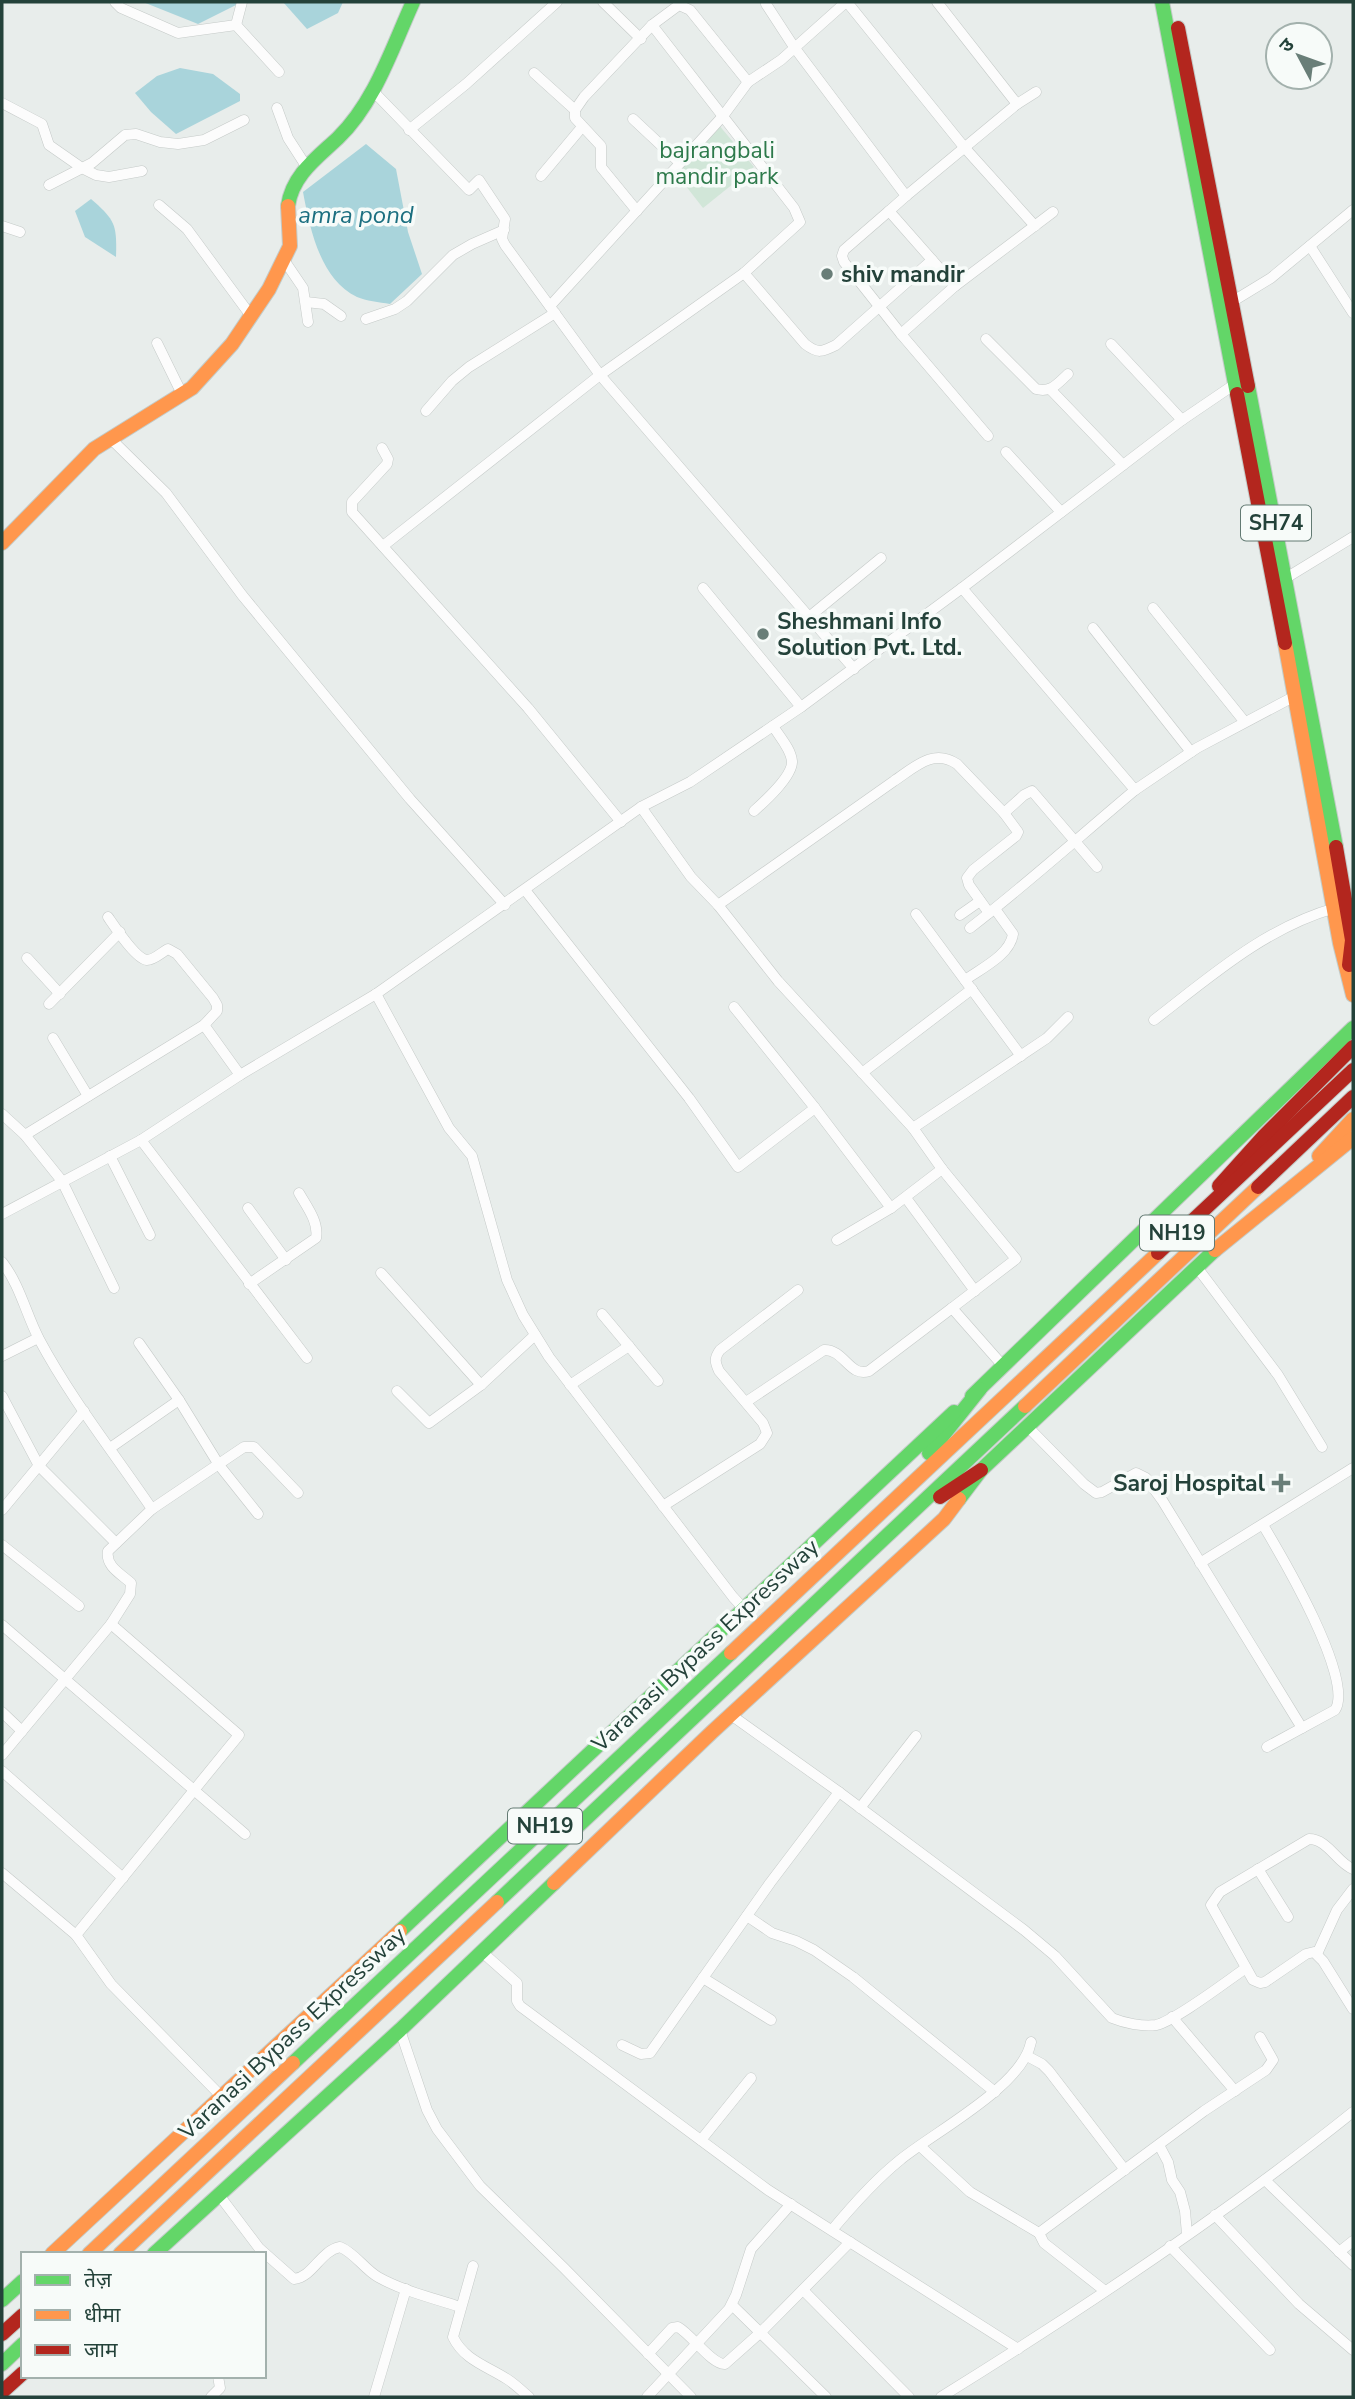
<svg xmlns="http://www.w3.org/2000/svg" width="1355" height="2399" font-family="'Nunito Sans','Noto Sans Devanagari',sans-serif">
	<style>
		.green { fill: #d1e6d8 }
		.water { fill: #a9d4db }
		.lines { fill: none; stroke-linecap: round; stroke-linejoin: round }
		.street-casing { stroke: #c5cac8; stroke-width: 11 }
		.fast-casing { stroke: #c3cbc8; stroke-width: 16 }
		.slow-casing { stroke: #c3cbc8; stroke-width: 16 }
		.jam-casing { stroke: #c3cbc8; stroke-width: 16 }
		.street { stroke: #fcfcfc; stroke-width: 10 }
		.fast { stroke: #63d668; stroke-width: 14 }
		.slow { stroke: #ff974d; stroke-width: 14 }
		.jam { stroke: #b3261e; stroke-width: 14 }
		.poi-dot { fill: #697e78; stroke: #f7fbf9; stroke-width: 2.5 }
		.labels { text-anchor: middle; stroke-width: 7; stroke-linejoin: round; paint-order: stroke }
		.shield { fill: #f7fbf9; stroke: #637a73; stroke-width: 2 }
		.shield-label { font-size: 21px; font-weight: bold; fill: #24423a }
		.park-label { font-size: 23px; fill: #2d7a4b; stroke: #f7fbf9 }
		.poi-label { font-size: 23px; font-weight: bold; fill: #24423a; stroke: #f7fbf9; text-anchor: start }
		.street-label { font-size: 23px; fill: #24423a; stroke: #f7fbf9 }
		.water-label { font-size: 24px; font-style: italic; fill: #1c6f80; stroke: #f7fbf9 }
	</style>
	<rect width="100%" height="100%" fill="#e8edeb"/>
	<polygon class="green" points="718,124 754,167 703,208 675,172"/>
	<g class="water">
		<polygon points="143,2 238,2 238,4 198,24"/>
		<polygon points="283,2 343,2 338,13 307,29"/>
		<polygon points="180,68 213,74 240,94 240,101 176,134 151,112 135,93 157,76"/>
		<path d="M366 144 396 169 408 232 422 274 390 304C379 302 366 301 357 297 320 279 310 229 303 192Z"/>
		<path d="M91 199C115 220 117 224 116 257L85 237 75 211Z"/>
	</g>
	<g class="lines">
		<defs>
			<g id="street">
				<polyline points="115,2 121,8 178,33 236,25 279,72"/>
				<polyline points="603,2 641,39"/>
				<polyline points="847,2 964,147 1035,226"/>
				<polyline points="937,2 1017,104"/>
				<polyline points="766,4 794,47 906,196 889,211 955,286"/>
				<polyline points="236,25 242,2"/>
				<polyline points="534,73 575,110"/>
				<polyline points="372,90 469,190 479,180 505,219 502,239 505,245 600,375 854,669"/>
				<polyline points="2,103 42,124 49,145 82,168 96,175 109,177 142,171"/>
				<polyline points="277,108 288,138 306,166"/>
				<polyline points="633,119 679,162"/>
				<polyline points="409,130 466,84 557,2"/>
				<polyline points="541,176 582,127"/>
				<polyline points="49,185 92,163 125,135 136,134 160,142 178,144 204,140 244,120"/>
				<polyline points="906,196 1017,104 1036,92"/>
				<polyline points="159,205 187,229 251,316"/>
				<polyline points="637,211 601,167 601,146 575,118 575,110 584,97 652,25 679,5 690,10 748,82"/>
				<polyline points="889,211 844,250 842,256 844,262 901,334 988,436"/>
				<polyline points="2,226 20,232"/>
				<polyline points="1310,246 1353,313"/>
				<polyline points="284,260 303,288 308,322"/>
				<path d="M744 273 805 344C818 354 822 352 836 345L932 260"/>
				<polyline points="306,302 324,304 341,316"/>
				<polyline points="1230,303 1271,278 1353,210"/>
				<polyline points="550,306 723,116 748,82 781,60 846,2"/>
				<polyline points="366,319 395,309 407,301 453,255 472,244 504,230"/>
				<polyline points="901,334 955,286 1053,212"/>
				<path d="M986 339 1036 389C1051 393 1057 384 1068 374"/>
				<polyline points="157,343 182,394"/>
				<polyline points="1111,344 1182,420"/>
				<polyline points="1051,390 1123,465"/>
				<polyline points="426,411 452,381 469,367 555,313"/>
				<polyline points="111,439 166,493 242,595 410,799 505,905"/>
				<polyline points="382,448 388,459 387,464 352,502 352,512 528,708 621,822"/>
				<polyline points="1006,452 1061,512"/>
				<polyline points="383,546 600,375 744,273 800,222 794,208 652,25"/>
				<polyline points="1286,578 1353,537"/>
				<polyline points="703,588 801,707"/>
				<polyline points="962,588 1135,790 1197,748 1295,696"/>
				<polyline points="1153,608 1244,721"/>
				<polyline points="809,617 881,558"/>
				<polyline points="1093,628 1191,752"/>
				<polyline points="641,807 691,877 718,905 778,981 913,1128"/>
				<path d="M754 811C764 802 793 776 792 761 791 749 779 736 773 726"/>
				<polyline points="1004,813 1024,795 1032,791 1097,867"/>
				<polyline points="525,890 689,1098 738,1167 815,1108"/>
				<path d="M718 905 894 781C915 767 933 748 957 764L1004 813 1018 832 1016 836 973 870 967 878 969 885 989 913"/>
				<polyline points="916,914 1021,1056"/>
				<polyline points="960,915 980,901"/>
				<path d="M970 928C1027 884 1080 836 1135 790"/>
				<polyline points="27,958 60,994"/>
				<path d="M965 980C982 968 1010 955 1013 934L995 909"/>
				<polyline points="376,994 449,1128 472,1156 507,1280 523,1315 549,1357 733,1597 745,1610"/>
				<polyline points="49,1004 120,932"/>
				<polyline points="734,1007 815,1108 891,1208"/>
				<path d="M1154 1020C1211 976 1265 928 1335 908"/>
				<polyline points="204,1025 240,1075 376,994 641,807 690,782 801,707 962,588 1182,420 1235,384"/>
				<polyline points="53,1038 88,1096"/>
				<polyline points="862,1073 972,989"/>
				<polyline points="2,1114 25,1135 62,1181 114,1288"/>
				<path d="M25 1135 204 1025 217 1011V1005L213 998 177 954 168 949C162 952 154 960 147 960 136 959 115 927 108 917"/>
				<polyline points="141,1140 240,1075"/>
				<polyline points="110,1156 150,1235"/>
				<polyline points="942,1169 913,1128 1047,1038 1068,1017"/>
				<polyline points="906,1198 975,1291"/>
				<polyline points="248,1208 286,1260"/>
				<polyline points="2,1214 141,1140 307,1358"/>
				<polyline points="837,1240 891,1208 942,1169 1016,1259 952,1308 1004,1367"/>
				<path d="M2 1262C20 1285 26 1314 39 1339 71 1399 114 1453 152 1509L108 1551C105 1566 121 1574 131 1583L130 1594 111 1624 2 1755"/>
				<polyline points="1196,1266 1278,1375 1322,1447"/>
				<polyline points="381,1273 481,1385"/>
				<path d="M249 1284 316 1238C319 1222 307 1207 299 1193"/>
				<polyline points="602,1314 658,1381"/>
				<polyline points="139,1343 179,1400 219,1465 258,1514"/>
				<polyline points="2,1356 38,1338"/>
				<polyline points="570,1385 629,1346"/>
				<polyline points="397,1391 429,1423 481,1385 535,1335"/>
				<polyline points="2,1396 39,1466 116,1543"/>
				<path d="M746 1402 824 1350C844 1349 850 1378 869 1371L952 1308"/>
				<polyline points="1027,1426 1084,1484 1096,1493 1102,1492 1136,1473 1146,1478 1162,1500 1302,1728"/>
				<polyline points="110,1448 179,1400"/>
				<path d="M663 1506 760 1444 767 1433 763 1423 719 1371C715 1362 714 1358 720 1350L798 1290"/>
				<polyline points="152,1509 244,1447 254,1447 298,1493"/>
				<polyline points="2,1510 84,1411"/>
				<path d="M1263 1525C1281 1555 1355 1680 1335 1710L1267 1747"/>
				<polyline points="2,1545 79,1606"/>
				<polyline points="1200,1563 1353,1468"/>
				<polyline points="2,1625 245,1834"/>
				<polyline points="2,1712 22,1731"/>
				<path d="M731 1715 839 1792 1024 1930 1055 1956 1112 2018C1124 2023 1143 2027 1156 2025 1175 2021 1227 1981 1246 1968"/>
				<polyline points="2,1771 123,1878"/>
				<polyline points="860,1808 916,1736"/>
				<polyline points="1258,1869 1288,1917"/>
				<path d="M1353 1869C1337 1863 1328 1839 1309 1839L1220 1892 1211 1905 1253 1980 1260 1983 1265 1982 1306 1954 1314 1952 1323 1961 1353 2009"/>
				<polyline points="2,1873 76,1935 111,1984 221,2096"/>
				<polyline points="747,1916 772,1933 796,1941 814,1950 853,1977 995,2092"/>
				<polyline points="76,1935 239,1735 111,1624"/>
				<polyline points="482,1952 517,1983 517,2001 520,2006 768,2190 1018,2349"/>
				<polyline points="1317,1954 1337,1910 1353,1889"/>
				<polyline points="703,1978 771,2020"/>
				<polyline points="1172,2017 1235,2091"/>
				<polyline points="400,2030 427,2110 437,2129 480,2186 564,2268 691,2397"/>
				<polyline points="622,2045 641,2054 650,2053 770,1883 839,1792"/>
				<polyline points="1027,2056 1042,2064 1049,2071 1125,2170"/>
				<polyline points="701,2140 751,2078"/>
				<polyline points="1159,2145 1168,2162 1172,2180 1180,2192 1185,2211 1187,2234"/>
				<polyline points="920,2146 970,2192 1039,2233"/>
				<polyline points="1265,2180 1353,2265"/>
				<path d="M219 2195 259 2248 294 2279C313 2277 320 2251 340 2247 355 2253 364 2269 378 2277 403 2291 433 2298 460 2307"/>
				<polyline points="1215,2215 1299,2304 1353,2350"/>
				<path d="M832 2230C853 2205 874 2181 900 2160 934 2132 1023 2086 1031 2042"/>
				<polyline points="1170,2246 1270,2350"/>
				<polyline points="1339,2252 1353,2241"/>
				<path d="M473 2266 453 2337C464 2360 487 2366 507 2379 515 2384 522 2391 529 2397"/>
				<polyline points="803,2290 909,2397"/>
				<polyline points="1105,2291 1044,2243 1039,2233 1204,2111 1266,2070 1273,2060 1260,2037"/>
				<polyline points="732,2305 826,2397"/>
				<path d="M648 2354 672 2328 678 2327C692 2335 712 2365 725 2364L761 2332 850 2242"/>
				<polyline points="211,2397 220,2388 218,2376"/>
				<polyline points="374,2397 406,2289"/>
				<polyline points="647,2397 729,2309 736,2295 751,2249 791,2204"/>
				<path d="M941 2397C1083 2309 1223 2216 1353 2112"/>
			</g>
			<g id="fast">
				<polyline points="1162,2 1237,394"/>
				<path d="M288 206C292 175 318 157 338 138 375 102 392 48 413 2"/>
				<polyline points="1248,386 1336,847"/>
				<polyline points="972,1396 1353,1028"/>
				<polyline points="929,1453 980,1389"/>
				<polyline points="959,1499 981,1470 1215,1250"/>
				<polyline points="497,1902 1025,1406"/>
				<polyline points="400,1931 954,1412"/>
				<polyline points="293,2063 731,1653"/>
				<polyline points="154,2254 400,2030 554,1883"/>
				<polyline points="2,2300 23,2281"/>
				<polyline points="2,2364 23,2344"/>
			</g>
			<g id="slow">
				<polyline points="2,543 94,449 192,388 232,344 269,289 290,246 288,206"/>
				<polyline points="1285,643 1340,943 1353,995"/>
				<polyline points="1319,1156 1353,1119"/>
				<polyline points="1215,1250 1353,1138"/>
				<polyline points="1025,1406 1258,1187"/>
				<polyline points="731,1653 1158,1253"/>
				<polyline points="554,1883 712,1732 944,1519 959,1499"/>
				<polyline points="52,2254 400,1931"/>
				<polyline points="89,2254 293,2063"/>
				<polyline points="120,2254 497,1902"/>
			</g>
			<g id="jam">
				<polyline points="1178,28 1248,386"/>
				<polyline points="1237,394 1285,643"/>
				<polyline points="1336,847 1352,940 1349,965"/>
				<polyline points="1219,1186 1264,1136 1353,1047"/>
				<polyline points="1258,1187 1353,1097"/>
				<polyline points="1158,1253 1353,1070"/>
				<polyline points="940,1497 981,1470"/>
				<polyline points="2,2334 23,2315"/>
				<polyline points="2,2392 23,2373"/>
			</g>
		</defs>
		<use href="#street" class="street-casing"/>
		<use href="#fast" class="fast-casing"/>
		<use href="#slow" class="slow-casing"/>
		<use href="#jam" class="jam-casing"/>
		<use href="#street" class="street"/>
		<use href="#fast" class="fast"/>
		<use href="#slow" class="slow"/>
		<use href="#jam" class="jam"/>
	</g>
	<g class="poi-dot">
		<circle cx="827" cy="274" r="7"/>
		<circle cx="763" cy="634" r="7"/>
		<path d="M1277.5 1472.5h7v7h7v7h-7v7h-7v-7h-7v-7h7z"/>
	</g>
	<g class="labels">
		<g class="shield">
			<rect x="1241" y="505.5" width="70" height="35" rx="5"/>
			<rect x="1140" y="1215.5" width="74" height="35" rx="5"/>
			<rect x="508" y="1808.5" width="74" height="35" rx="5"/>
		</g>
		<g class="shield-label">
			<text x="1276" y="530">SH74</text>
			<text x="1177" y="1240">NH19</text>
			<text x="545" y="1833">NH19</text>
		</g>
		<g class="park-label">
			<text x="717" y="158">bajrangbali<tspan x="717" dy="26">mandir park</tspan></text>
		</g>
		<g class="poi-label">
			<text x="841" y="282">shiv mandir</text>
			<text x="777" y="629">Sheshmani Info<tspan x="777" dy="26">Solution Pvt. Ltd.</tspan></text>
			<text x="1265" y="1491" text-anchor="end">Saroj Hospital</text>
		</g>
		<g class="street-label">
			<text transform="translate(705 1645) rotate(-43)" y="8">Varanasi Bypass Expressway</text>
			<text transform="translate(292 2033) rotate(-43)" y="8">Varanasi Bypass Expressway</text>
		</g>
		<g class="water-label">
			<text x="356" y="223">amra pond</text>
		</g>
	</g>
	<rect width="1355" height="2399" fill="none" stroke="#24423a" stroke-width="7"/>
	<rect x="21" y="2252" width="245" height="126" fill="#f7fbf9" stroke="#a3b1ad" stroke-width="2"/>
	<rect x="35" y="2275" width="35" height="10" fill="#63d668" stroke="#a3b1ad" stroke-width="2"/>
	<text x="84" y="2287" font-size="21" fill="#24423a">तेज़</text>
	<rect x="35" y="2310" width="35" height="10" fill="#ff974d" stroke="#a3b1ad" stroke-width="2"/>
	<text x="84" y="2322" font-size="21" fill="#24423a">धीमा</text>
	<rect x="35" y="2345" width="35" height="10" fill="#b3261e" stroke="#a3b1ad" stroke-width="2"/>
	<text x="84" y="2357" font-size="21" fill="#24423a">जाम</text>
	<g transform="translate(1299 56) rotate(311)"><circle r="33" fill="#f7fbf9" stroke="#a3b1ad" stroke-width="2"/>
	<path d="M0-5L12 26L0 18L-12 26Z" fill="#697e78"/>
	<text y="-10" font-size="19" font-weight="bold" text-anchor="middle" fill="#24423a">उ</text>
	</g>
</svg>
